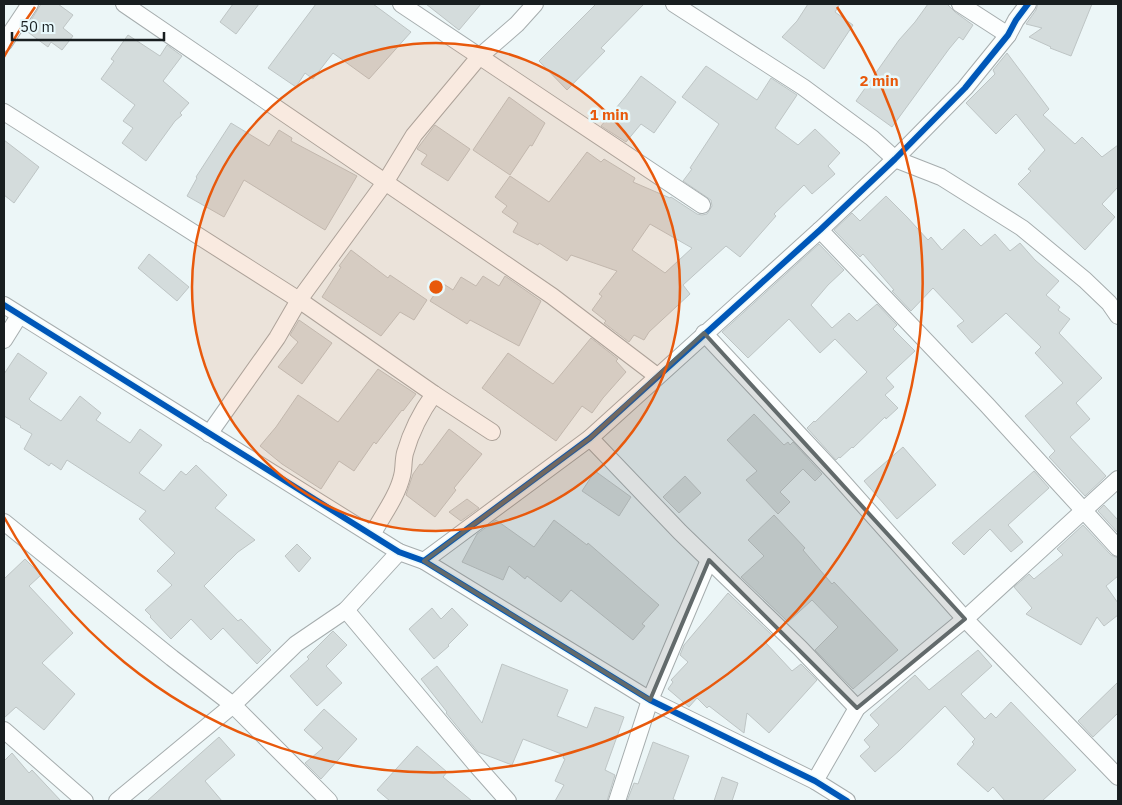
<svg xmlns="http://www.w3.org/2000/svg" width="1122" height="805" font-family="'IBM Plex Sans',sans-serif">
	<style>
		.building { fill: #d4dcdc; stroke: #bec5c5; fill-rule: evenodd }
		.lines { fill: none; stroke-linecap: round; stroke-linejoin: round }
		.minor-casing { stroke: #a6adae; stroke-width: 18 }
		.minor { stroke: #fcfefe; stroke-width: 16 }
		.cycleway-casing { stroke: #e8f9fc; stroke-width: 9 }
		.cycleway { stroke: #0057b8; stroke-width: 6 }
		.marked { fill: #626a6b; fill-opacity: 0.2; stroke: #626a6b; stroke-width: 4; stroke-linejoin: round }
		.ring { fill: none; stroke: #e8590c; stroke-width: 2.5 }
		.centre { fill: #e8590c; stroke: #e8f9fc; stroke-width: 2.5 }
		.ring-label { font-size: 15px; text-anchor: middle; font-weight: bold; fill: #e8590c; stroke: #e8f9fc; stroke-width: 5; stroke-linejoin: round; paint-order: stroke }
	</style>
	<rect width="100%" height="100%" fill="#ecf6f7"/>
	<g class="building">
		<polygon points="41,4 58,4 73,15 63,28 73,36 62,50 51,42 48,47 25,30"/>
		<polygon points="233,4 259,4 236,34 220,22"/>
		<polygon points="316,4 373,4 411,32 369,79 333,53 313,79 305,73 296,87 268,68"/>
		<polygon points="426,4 481,4 459,30"/>
		<polygon points="596,4 644,4 601,48 605,51 567,90 539,61"/>
		<polygon points="808,4 840,4 835,12 853,25 824,69 782,37 797,21"/>
		<polygon points="928,4 947,4 955,12 973,25 963,40 959,37 949,49 892,127 856,101 899,40 915,22"/>
		<polygon points="1038,4 1092,4 1071,56 1050,48 1051,47 1029,37 1042,28 1026,24 1036,10"/>
		<polygon points="128,35 160,56 167,45 182,56 163,81 189,103 180,113 182,115 175,121 146,161 122,143 133,128 123,121 135,105 101,79 114,61 111,59"/>
		<polygon points="1007,53 1049,109 1043,115 1075,144 1082,137 1102,157 1118,145 1118,187 1102,204 1115,217 1085,250 1018,184 1031,171 1028,169 1045,150 1016,114 996,134 966,103 995,74 993,70"/>
		<path d="M706 66 757 100 771 78 797 95 775 128 798 145 815 129 840 153 828 166 835 174 812 194 804 185 774 214 776 216 740 257 726 246 683 285 690 294 649 332 644 340 634 335 629 342 604 323 606 321 592 310 602 296 599 294 617 271 571 255 567 261 539 243 538 245 513 232 518 223 502 212 507 206 495 197 510 176 549 202 587 152 601 162 604 159 635 178 633 182 670 198 671 197 697 214 702 215 707 214 712 206 711 200 683 181 692 169 690 168 719 124 682 97ZM650 224 692 248 665 273 632 250Z"/>
		<polygon points="641,76 676,102 654,133 641,124 626,142 601,126 626,96"/>
		<polygon points="509,97 545,123 532,146 530,145 510,175 473,150"/>
		<polygon points="231,123 269,146 279,130 292,138 291,141 357,176 325,230 244,180 224,217 187,196 197,178 196,177"/>
		<polygon points="435,125 470,149 448,181 421,164 427,155 417,149"/>
		<polygon points="4,140 39,167 14,203 4,195"/>
		<polygon points="886,196 907,217 928,240 931,237 942,250 964,229 981,246 995,234 1010,251 1020,243 1035,260 1059,281 1046,295 1060,307 1058,310 1070,319 1059,333 1102,378 1076,403 1090,419 1070,437 1106,476 1085,496 1049,457 1055,451 1025,416 1063,383 1035,353 1041,347 1006,313 972,343 957,326 964,321 933,288 911,311 892,291 894,290 863,254 860,257 834,230 852,213 860,221"/>
		<polygon points="819,244 844,270 828,285 811,305 832,328 849,313 857,321 877,304 897,325 893,329 915,351 886,378 894,387 885,395 898,408 886,419 885,417 853,448 852,447 840,458 839,457 836,460 807,428 814,421 815,422 867,372 835,339 820,353 789,319 748,358 722,332"/>
		<polygon points="351,250 388,278 390,275 427,300 414,320 400,312 381,336 322,297 341,267 339,266"/>
		<polygon points="149,254 189,287 177,301 138,268"/>
		<polygon points="483,276 499,286 505,276 541,301 519,346 470,320 467,324 430,301 442,283 453,290 461,277 476,286"/>
		<polygon points="299,320 332,343 302,384 278,367 298,342 290,335"/>
		<polygon points="591,338 618,359 616,361 626,372 603,398 592,413 582,406 556,441 482,388 508,353 553,384"/>
		<polygon points="18,353 47,373 29,399 32,402 61,421 80,396 101,413 96,420 130,443 140,429 162,445 139,473 164,491 181,471 186,475 196,465 227,495 215,508 255,540 238,552 204,586 238,621 241,619 271,650 257,664 223,628 211,640 191,619 171,639 150,617 151,616 145,610 172,585 157,571 175,553 139,519 146,511 67,460 61,470 51,463 49,466 24,449 32,434 20,427 21,426 4,416 4,374"/>
		<polygon points="378,369 416,394 403,411 402,410 376,444 374,442 354,471 339,461 321,489 282,464 260,446 276,427 298,395 338,422"/>
		<polygon points="754,414 784,445 788,442 790,445 793,442 822,474 815,481 803,469 780,492 790,502 778,514 746,480 757,471 727,440"/>
		<polygon points="449,429 482,454 454,488 456,490 435,517 406,495 413,474 420,464 422,465"/>
		<polygon points="903,447 936,485 897,519 864,481"/>
		<polygon points="595,471 631,497 619,516 582,491"/>
		<polygon points="1034,471 1049,488 1008,525 1023,542 1011,552 990,529 964,555 952,543"/>
		<polygon points="685,476 701,493 679,513 663,497"/>
		<polygon points="467,499 479,508 461,521 449,512"/>
		<polygon points="1104,505 1118,520 1118,533 1098,511"/>
		<polygon points="774,515 805,548 803,550 832,584 834,582 898,650 853,689 815,650 838,627 812,600 788,622 741,577 764,556 748,540"/>
		<polygon points="496,520 534,547 554,520 587,545 588,543 659,605 642,624 645,626 633,640 571,590 561,602 527,576 525,579 509,566 503,580 462,562 477,534"/>
		<polygon points="1083,525 1111,555 1118,558 1118,576 1106,586 1118,603 1118,615 1104,626 1097,617 1081,645 1026,614 1032,608 1014,587 1029,574 1034,579 1063,555 1057,549"/>
		<polygon points="297,544 311,558 299,572 285,556"/>
		<polygon points="25,559 41,575 29,586 73,633 42,663 75,694 44,730 16,707 4,718 4,579"/>
		<polygon points="728,593 773,636 766,643 792,671 801,664 817,680 769,733 747,713 744,733 709,706 707,708 697,698 689,707 668,689 673,682 671,680 688,662 680,655 684,645"/>
		<polygon points="432,608 441,619 452,608 468,625 448,645 449,646 434,659 409,629"/>
		<polygon points="333,631 347,645 326,666 342,683 317,706 290,676 309,659 307,657"/>
		<polygon points="978,650 992,666 961,694 985,719 991,713 996,718 1011,702 1076,770 1042,801 1005,801 993,787 988,792 957,764 974,744 972,742 975,739 945,706 900,750 875,772 860,756 870,747 864,740 879,725 870,715 915,675 929,690"/>
		<polygon points="502,664 568,690 557,716 587,728 595,707 624,717 605,770 615,775 607,801 555,801 564,785 555,781 565,759 563,758 564,755 523,739 512,765 478,752 446,713 447,712 421,679 437,666 482,723"/>
		<polygon points="1118,682 1118,713 1093,737 1078,721"/>
		<polygon points="324,709 357,739 321,779 305,763 323,748 304,730"/>
		<polygon points="219,737 235,755 205,781 222,801 147,801"/>
		<polygon points="653,742 689,756 673,799 677,801 627,801 634,783 638,784"/>
		<polygon points="417,746 447,772 443,777 472,801 390,801 377,790"/>
		<polygon points="12,753 29,773 32,770 61,801 4,801 4,761"/>
		<polygon points="722,777 738,783 732,801 714,801"/>
	</g>
	<g class="lines">
		<defs>
			<g id="minor">
				<polyline points="124,4 552,296 657,376"/>
				<polyline points="401,4 702,205"/>
				<polyline points="674,4 803,87 872,138 895,159 941,177 1022,228 1085,280 1109,303 1118,316"/>
				<polyline points="960,4 1008,35"/>
				<polyline points="4,43 30,4"/>
				<polyline points="4,112 299,300 434,394 492,432"/>
				<polyline points="820,230 987,405 1118,548"/>
				<polyline points="4,305 399,552 424,561 650,700 815,781 847,801"/>
				<polyline points="704,333 835,473 965,619 1118,777"/>
				<polyline points="4,340 19,316"/>
				<polyline points="209,434 277,338 299,300 386,181 414,135 479,57 517,24 535,4"/>
				<polyline points="590,438 680,532 800,648 857,708"/>
				<polyline points="4,522 172,658 233,705 329,801"/>
				<path d="M372 535C382 516 397 497 402 476 404 469 403 461 405 453 411 432 421 412 434 394"/>
				<polyline points="424,561 590,438 820,230 895,159 965,88 1008,35 1016,20 1028,4"/>
				<polyline points="346,610 477,766 508,801"/>
				<polyline points="4,730 85,801"/>
				<polyline points="815,781 857,708 965,619 1118,479"/>
				<polyline points="117,801 233,705 296,644 346,610 399,552"/>
				<polyline points="617,801 650,700 709,560"/>
			</g>
		</defs>
		<use href="#minor" class="minor-casing"/>
		<use href="#minor" class="minor"/>
		<defs>
			<g id="cycleway">
				<polyline points="4,305 399,552 424,561 650,700 815,781 847,801"/>
				<polyline points="424,561 590,438 820,230 895,159 965,88 1008,35 1016,20 1028,4"/>
			</g>
		</defs>
		<use href="#cycleway" class="cycleway-casing"/>
		<use href="#cycleway" class="cycleway"/>
	</g>
	<path class="marked" d="M704 333 965 619 857 708 709 560 650 700 424 561 590 438Z"/>
	<circle cx="436" cy="287" r="244" fill="#e8590c" fill-opacity=".12"/>
	<g class="ring">
		<circle cx="436" cy="287" r="244"/>
		<path d="M4 57A489 489 0 0 1 35 7M837 7A489 489 0 1 1 4 517"/>
	</g>
	<circle cx="436" cy="287" r="8" class="centre"/>
	<g class="ring-label">
		<text x="879" y="86">2 min</text>
		<text x="609" y="120">1 min</text>
	</g>
	<rect width="1122" height="805" fill="none" stroke="#181e20" stroke-width="10"/>
	<path d="M12 32v8h152v-8" fill="none" stroke="#181e20" stroke-width="2.5"/>
	<text x="20" y="32" font-size="15" fill="#181e20" stroke="#e8f9fc" stroke-width="4" paint-order="stroke">50 m</text>
</svg>
